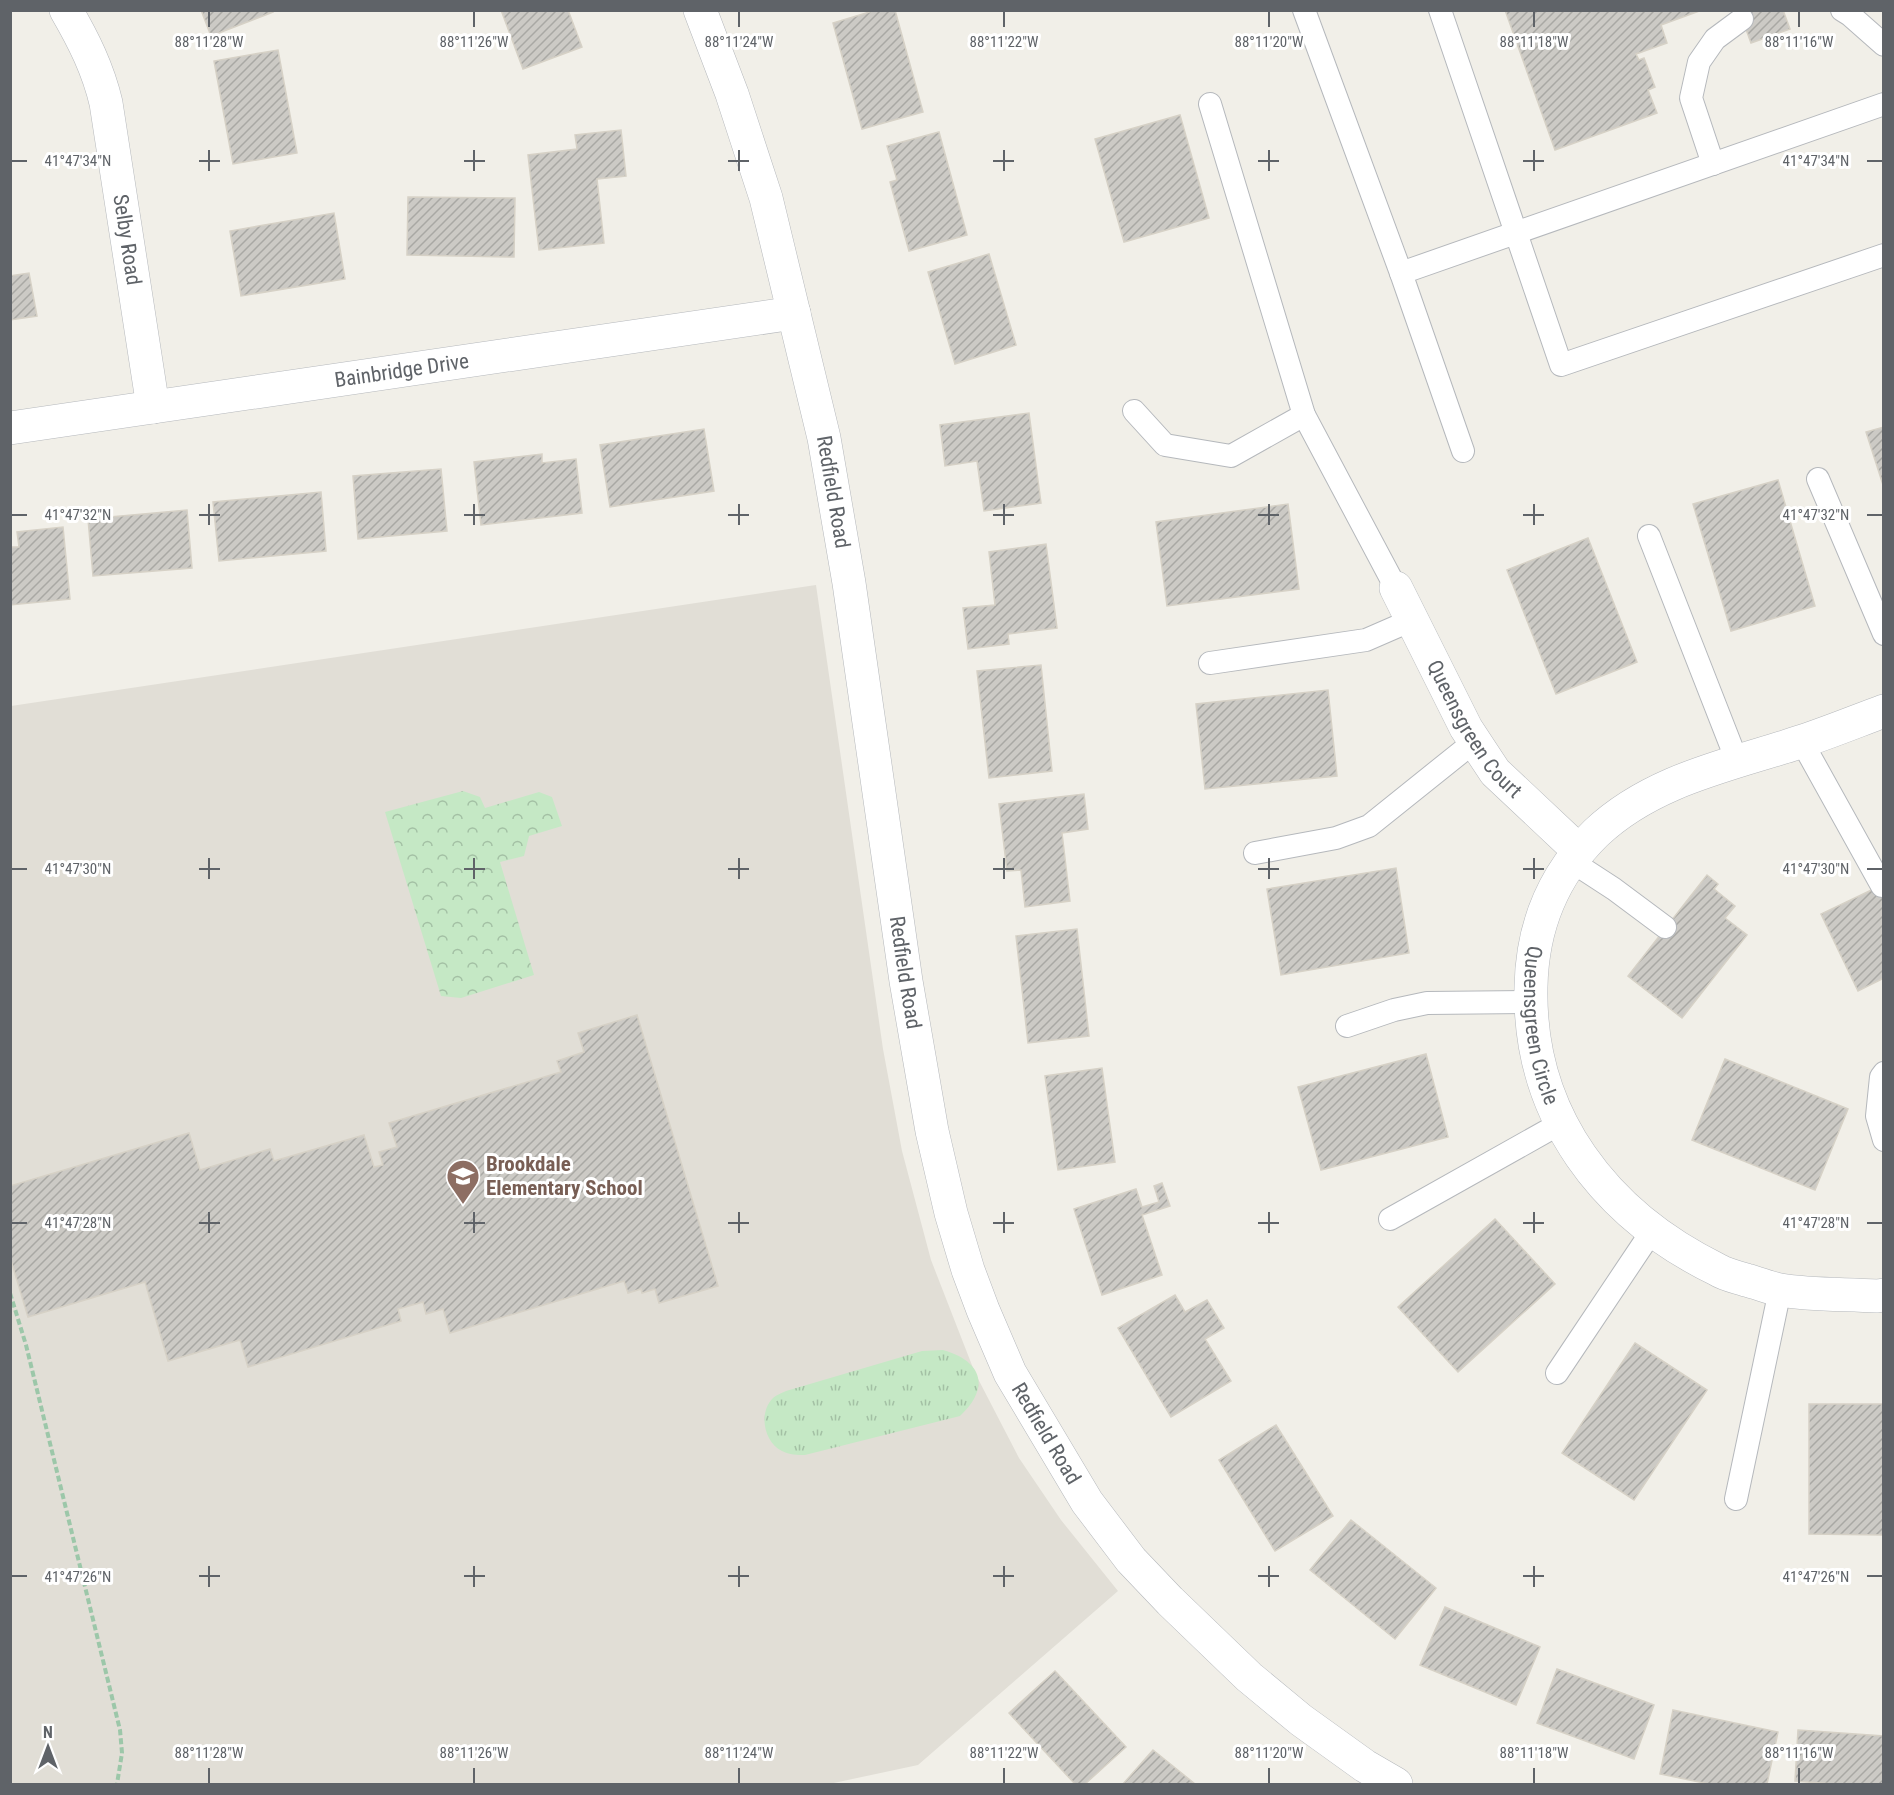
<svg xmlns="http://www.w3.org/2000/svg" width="1894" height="1795" font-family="'Roboto Condensed',sans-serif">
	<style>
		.education { fill: #e1ded6 }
		.grass { fill: url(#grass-tufts) }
		.forest { fill: url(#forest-crowns) }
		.building { fill: url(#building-hatch); stroke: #d6d1c6; stroke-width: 1.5 }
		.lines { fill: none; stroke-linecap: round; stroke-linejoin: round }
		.lane-casing { stroke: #b5b8bc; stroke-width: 24 }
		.street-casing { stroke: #b5b8bc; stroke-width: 34 }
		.path { stroke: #9cc7a9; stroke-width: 4; stroke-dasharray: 6 3; stroke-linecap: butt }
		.lane { stroke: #fff; stroke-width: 22 }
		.street { stroke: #fff; stroke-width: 33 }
		.ticks { fill: none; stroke: #5f6368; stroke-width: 2 }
		.labels { text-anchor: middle; stroke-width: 6; stroke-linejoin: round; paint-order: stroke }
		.street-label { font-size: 21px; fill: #5f6368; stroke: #fff }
		.education-label { font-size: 21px; font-weight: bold; fill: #785e54; stroke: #fff; text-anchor: start }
		.ticks-label { font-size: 15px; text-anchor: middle; fill: #5f6368; stroke: #fff; stroke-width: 6; stroke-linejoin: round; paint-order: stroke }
	</style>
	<defs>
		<pattern id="grass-tufts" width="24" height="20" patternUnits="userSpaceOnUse" patternTransform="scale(1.5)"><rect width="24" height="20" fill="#c5e8c5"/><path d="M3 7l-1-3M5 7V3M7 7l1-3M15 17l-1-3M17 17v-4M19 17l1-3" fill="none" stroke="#a3c0a4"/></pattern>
		<pattern id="forest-crowns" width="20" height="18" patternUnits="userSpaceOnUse" patternTransform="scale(1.5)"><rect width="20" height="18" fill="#c5e8c5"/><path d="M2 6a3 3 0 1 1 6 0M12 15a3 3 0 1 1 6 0" fill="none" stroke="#a3c0a4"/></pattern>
		<pattern id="building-hatch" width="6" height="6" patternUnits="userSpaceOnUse" patternTransform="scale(1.5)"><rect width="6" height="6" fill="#cccac5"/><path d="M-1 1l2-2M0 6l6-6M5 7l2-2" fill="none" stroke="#a9a8a4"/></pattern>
	</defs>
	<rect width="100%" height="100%" fill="#f1efe8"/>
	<polygon class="education" points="816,585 883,1049 902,1151 931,1260 975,1373 1019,1458 1061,1520 1118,1591 918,1765 829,1784 11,1784 11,706"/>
	<path class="grass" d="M943 1350C982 1361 991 1387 960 1416L805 1455C798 1455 789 1455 782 1451 764 1442 758 1413 773 1398 776 1395 782 1393 786 1391L922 1351Z"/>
	<polygon class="forest" points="463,791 480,797 485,808 539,792 552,797 562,826 529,836 524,856 500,862 534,975 461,998 441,996 385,812"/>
	<g class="building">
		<polygon points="201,10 272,10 273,12 211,36"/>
		<polygon points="501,10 568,10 582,47 523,69"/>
		<polygon points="876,10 895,10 923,112 862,129 833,23"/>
		<polygon points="1505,10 1702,10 1661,25 1667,43 1636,54 1639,60 1644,58 1655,87 1648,90 1657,113 1555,150"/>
		<polygon points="1739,10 1783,10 1790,29 1751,43"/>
		<polygon points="278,50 297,153 233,164 214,61"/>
		<polygon points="1180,115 1209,218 1124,242 1095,139"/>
		<polygon points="621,130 626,176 597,179 604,243 539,250 528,155 577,149 575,135"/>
		<polygon points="939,132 967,235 909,251 890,182 897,180 887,146"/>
		<polygon points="408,197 515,198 514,257 407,255"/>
		<polygon points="334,213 345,279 241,296 230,231"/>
		<polygon points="989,254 1016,345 955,364 928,272"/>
		<polygon points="29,273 37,316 10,320 10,276"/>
		<polygon points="1029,413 1041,503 984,511 977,461 945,466 940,425"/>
		<polygon points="1884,427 1884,488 1866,432"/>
		<polygon points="704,429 714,491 610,507 600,445"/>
		<polygon points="542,454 542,463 576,459 582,513 481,525 474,462"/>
		<polygon points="441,469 447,531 358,539 353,476"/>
		<polygon points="1778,480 1815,606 1731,631 1693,504"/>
		<polygon points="321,492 326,551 219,561 213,502"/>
		<polygon points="1288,504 1299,589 1167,606 1156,522"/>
		<polygon points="187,510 192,568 93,576 88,519"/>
		<polygon points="63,527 70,599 10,605 10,547 19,547 17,532"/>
		<polygon points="1588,538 1637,662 1556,694 1507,570"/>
		<polygon points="1046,544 1057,628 1008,634 1009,644 968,649 963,608 995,605 989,552"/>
		<polygon points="1041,665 1052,771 989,778 977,671"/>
		<polygon points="1328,690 1337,776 1205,789 1196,704"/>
		<polygon points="1084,794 1088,829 1062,833 1070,901 1025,907 1021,870 1007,871 999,804"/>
		<polygon points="1396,868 1409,953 1281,975 1267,889"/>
		<polygon points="1707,875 1718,884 1714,889 1735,906 1725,918 1747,935 1682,1018 1628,976"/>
		<polygon points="1884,884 1884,978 1858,991 1821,914"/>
		<polygon points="1077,929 1089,1036 1028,1043 1016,936"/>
		<polygon points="637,1015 718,1286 659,1303 655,1289 642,1293 641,1289 628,1293 624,1281 450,1333 443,1309 426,1314 423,1302 398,1309 401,1321 248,1367 240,1340 168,1361 145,1282 28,1317 10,1257 10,1186 189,1133 200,1170 270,1149 274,1161 364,1135 374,1167 383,1165 379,1152 397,1147 389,1123 561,1072 557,1061 584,1052 578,1033"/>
		<polygon points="1426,1054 1448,1137 1321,1170 1298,1087"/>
		<polygon points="1725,1059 1848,1109 1815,1190 1692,1140"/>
		<polygon points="1102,1068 1115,1162 1058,1170 1045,1076"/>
		<polygon points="1162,1183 1170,1206 1142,1215 1162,1275 1102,1295 1074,1209 1136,1189 1142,1207 1159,1202 1154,1186"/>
		<polygon points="1495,1219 1555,1284 1458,1372 1398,1307"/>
		<polygon points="1175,1295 1185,1312 1207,1300 1224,1328 1205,1339 1231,1381 1171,1417 1118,1328"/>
		<polygon points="1635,1343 1707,1390 1634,1500 1562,1453"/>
		<polygon points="1809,1404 1884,1404 1884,1535 1809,1534"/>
		<polygon points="1276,1425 1333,1516 1275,1551 1219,1460"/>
		<polygon points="1351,1520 1436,1588 1395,1639 1310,1570"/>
		<polygon points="1445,1607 1540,1647 1516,1705 1420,1665"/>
		<polygon points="1557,1669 1654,1705 1634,1759 1537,1723"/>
		<polygon points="1055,1671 1126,1747 1085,1784 1075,1784 1009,1713"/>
		<polygon points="1673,1710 1778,1732 1767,1784 1709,1784 1660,1774"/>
		<polygon points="1798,1730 1884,1736 1884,1784 1833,1784 1795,1781"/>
		<polygon points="1153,1750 1195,1784 1123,1784"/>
	</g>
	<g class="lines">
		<defs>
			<g id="lane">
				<polyline points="1304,10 1401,273 1463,451"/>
				<polyline points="1440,10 1561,365 1884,255"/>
				<polyline points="1842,10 1850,15 1884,45"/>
				<polyline points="1210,104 1304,415 1396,588"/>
				<polyline points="1713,164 1691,98 1699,62 1715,39 1742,19"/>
				<polyline points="1401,273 1884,104"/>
				<polyline points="1134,411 1165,445 1231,456 1304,415"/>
				<polyline points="1818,479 1884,634"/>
				<polyline points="1649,536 1737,761"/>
				<polyline points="1210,663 1366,640 1412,620"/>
				<polyline points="1802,742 1882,886"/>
				<polyline points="1255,853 1336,838 1369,826 1475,741"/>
				<polyline points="1571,861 1614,889 1665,927"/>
				<polyline points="1347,1026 1394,1010 1427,1003 1530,1002"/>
				<polyline points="1884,1073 1881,1077 1877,1116 1884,1140"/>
				<polyline points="1390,1219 1561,1123"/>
				<polyline points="1557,1373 1652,1231"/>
				<polyline points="1736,1499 1780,1290"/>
			</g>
			<g id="street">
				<path id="s1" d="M66 10C84 41 98 69 106 103L153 407"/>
				<path id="s2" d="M700 10 732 94 766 198 824 438 849 583 906 981 932 1131 951 1213 968 1270 983 1310 1010 1373 1087 1502 1131 1560 1170 1601 1249 1677 1301 1720 1365 1766 1396 1784"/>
				<path id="s3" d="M10 428 794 313"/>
				<path id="s4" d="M1396 588 1466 728 1495 772 1579 851"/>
				<path id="s5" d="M1884 711C1857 721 1830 732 1803 741 1731 765 1653 779 1596 833 1553 875 1532 928 1531 987 1528 1116 1605 1215 1718 1270 1726 1275 1737 1277 1746 1280 1758 1283 1769 1288 1780 1290 1810 1295 1846 1294 1877 1296L1884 1295"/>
			</g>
		</defs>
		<use href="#lane" class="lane-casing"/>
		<use href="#street" class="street-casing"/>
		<polyline class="path" points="10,1293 26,1345 120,1730 122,1753 117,1784"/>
		<use href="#lane" class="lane"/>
		<use href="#street" class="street"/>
	</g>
	<path class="ticks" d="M209 12V27M474 12V27M739 12V27M1004 12V27M1269 12V27M1534 12V27M1799 12V27M209 150V171M474 150V171M739 150V171M1004 150V171M1269 150V171M1534 150V171M12 161H27M199 161H220M464 161H485M728 161H749M993 161H1014M1258 161H1279M1523 161H1544M1867 161H1882M209 504V525M474 504V525M739 504V525M1004 504V525M1269 504V525M1534 504V525M12 515H27M199 515H220M464 515H485M728 515H749M993 515H1014M1258 515H1279M1523 515H1544M1867 515H1882M209 858V879M474 858V879M739 858V879M1004 858V879M1269 858V879M1534 858V879M12 869H27M199 869H220M464 869H485M728 869H749M993 869H1014M1258 869H1279M1523 869H1544M1867 869H1882M209 1212V1233M474 1212V1233M739 1212V1233M1004 1212V1233M1269 1212V1233M1534 1212V1233M12 1223H27M199 1223H220M464 1223H485M728 1223H749M993 1223H1014M1258 1223H1279M1523 1223H1544M1867 1223H1882M209 1566V1587M474 1566V1587M739 1566V1587M1004 1566V1587M1269 1566V1587M1534 1566V1587M12 1576H27M199 1576H220M464 1576H485M728 1576H749M993 1576H1014M1258 1576H1279M1523 1576H1544M1867 1576H1882M209 1768V1783M474 1768V1783M739 1768V1783M1004 1768V1783M1269 1768V1783M1534 1768V1783M1799 1768V1783"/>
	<defs>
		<symbol id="school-pin" viewBox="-11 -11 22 30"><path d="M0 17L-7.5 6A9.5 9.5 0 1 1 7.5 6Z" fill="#8d6e63" stroke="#fff"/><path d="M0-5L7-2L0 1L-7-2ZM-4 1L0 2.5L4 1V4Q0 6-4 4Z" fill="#fff"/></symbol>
	</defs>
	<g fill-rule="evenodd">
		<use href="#school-pin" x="444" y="1157" width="38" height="52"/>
	</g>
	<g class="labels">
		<g class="street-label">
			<text dy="7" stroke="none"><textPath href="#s1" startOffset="240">Selby Road</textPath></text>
			<text dy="7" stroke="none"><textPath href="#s3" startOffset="396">Bainbridge Drive</textPath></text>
			<text dy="7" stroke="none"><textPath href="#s2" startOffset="501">Redfield Road</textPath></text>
			<text dy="7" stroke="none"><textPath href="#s4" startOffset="162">Queensgreen Court</textPath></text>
			<text dy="7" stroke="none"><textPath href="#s2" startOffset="987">Redfield Road</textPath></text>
			<text dy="7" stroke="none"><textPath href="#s5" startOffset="526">Queensgreen Circle</textPath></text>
			<text dy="7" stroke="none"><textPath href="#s2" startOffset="1473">Redfield Road</textPath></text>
		</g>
		<g class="education-label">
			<text x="486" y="1171">Brookdale<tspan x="486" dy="24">Elementary School</tspan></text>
		</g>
	</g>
	<g class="ticks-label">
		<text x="209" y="47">88°11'28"W</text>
		<text x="474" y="47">88°11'26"W</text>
		<text x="739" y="47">88°11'24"W</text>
		<text x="1004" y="47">88°11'22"W</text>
		<text x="1269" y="47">88°11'20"W</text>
		<text x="1534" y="47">88°11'18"W</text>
		<text x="1799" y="47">88°11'16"W</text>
		<text x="78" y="166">41°47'34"N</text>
		<text x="1816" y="166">41°47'34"N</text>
		<text x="78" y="520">41°47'32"N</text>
		<text x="1816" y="520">41°47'32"N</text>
		<text x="78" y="874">41°47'30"N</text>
		<text x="1816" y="874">41°47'30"N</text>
		<text x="78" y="1228">41°47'28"N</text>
		<text x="1816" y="1228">41°47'28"N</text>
		<text x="78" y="1582">41°47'26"N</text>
		<text x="1816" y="1582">41°47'26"N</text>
		<text x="209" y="1758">88°11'28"W</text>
		<text x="474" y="1758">88°11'26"W</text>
		<text x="739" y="1758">88°11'24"W</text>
		<text x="1004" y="1758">88°11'22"W</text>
		<text x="1269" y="1758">88°11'20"W</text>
		<text x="1534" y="1758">88°11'18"W</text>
		<text x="1799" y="1758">88°11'16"W</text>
	</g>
	<rect width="1894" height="1795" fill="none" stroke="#5f6368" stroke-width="24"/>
	<g transform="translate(48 1747)" stroke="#ffffff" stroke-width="4.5" paint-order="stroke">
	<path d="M0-4.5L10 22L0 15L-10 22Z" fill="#5f6368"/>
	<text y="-9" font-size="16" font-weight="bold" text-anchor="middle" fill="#5f6368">N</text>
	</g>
</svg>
